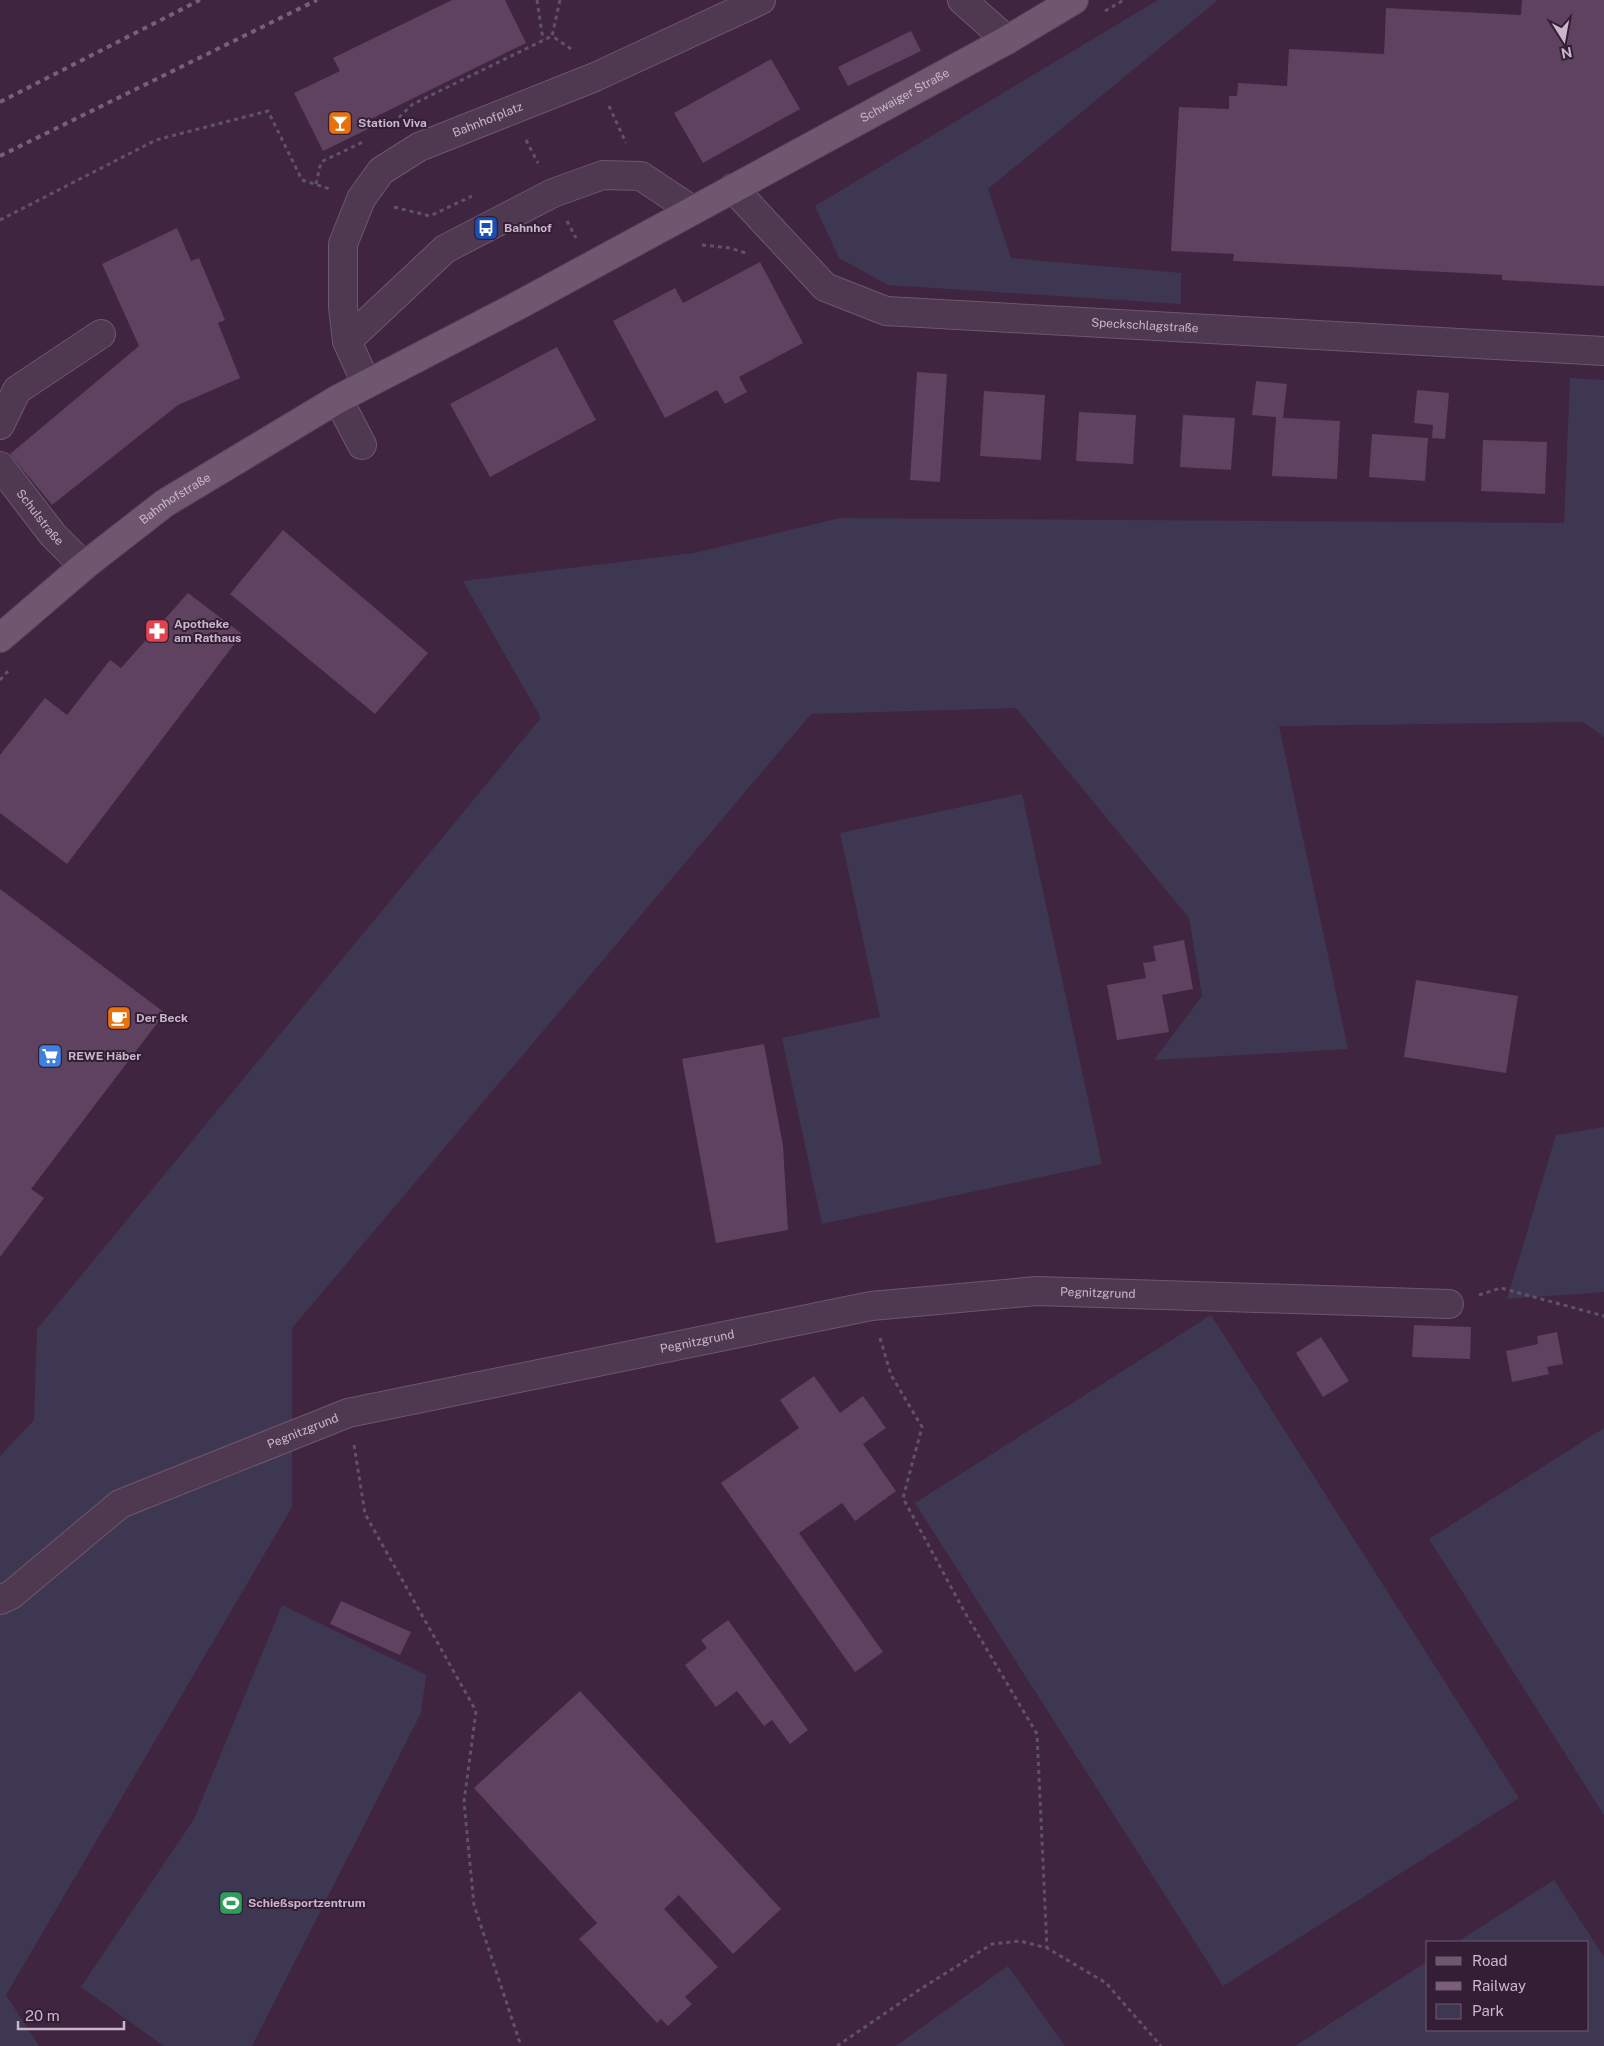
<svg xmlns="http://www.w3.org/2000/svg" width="1604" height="2046" font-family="'Public Sans',sans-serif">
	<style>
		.green { fill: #3e3751 }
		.building { fill: #5f4160 }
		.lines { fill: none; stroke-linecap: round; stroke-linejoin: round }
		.minor-casing { stroke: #6d576e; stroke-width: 30 }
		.major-casing { stroke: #554056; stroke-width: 30 }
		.path { stroke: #5f536b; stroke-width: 3; stroke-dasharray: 4 4; stroke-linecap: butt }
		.minor { stroke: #4f3950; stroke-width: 28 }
		.major { stroke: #6f5770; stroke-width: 28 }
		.rail { stroke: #795f7a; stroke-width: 4; stroke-dasharray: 5 5; stroke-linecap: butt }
		.labels { text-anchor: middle; stroke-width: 4; stroke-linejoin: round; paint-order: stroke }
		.street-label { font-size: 12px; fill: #cab6cb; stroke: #341e35 }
		.poi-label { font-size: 12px; font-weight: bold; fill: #cab6cb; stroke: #341e35; text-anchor: start }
	</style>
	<rect width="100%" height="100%" fill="#3f2540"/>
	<g class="green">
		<polygon points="1158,0 1218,0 988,189 1011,258 1181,273 1181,304 888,285 839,258 815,206"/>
		<polygon points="1570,378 1604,380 1604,737 1583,722 1279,726 1348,1049 1154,1060 1202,996 1189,918 1016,708 811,714 292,1328 292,1507 6,1995 39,2046 0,2046 0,1456 34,1420 37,1329 541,718 463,581 694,553 840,518 1564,523"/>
		<polygon points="1022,794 1102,1164 822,1224 782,1038 880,1017 840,833"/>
		<polygon points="1604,1127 1604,1292 1507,1299 1556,1135"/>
		<polygon points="1211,1315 1519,1798 1223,1986 915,1503"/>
		<polygon points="1604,1428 1604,1815 1429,1539"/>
		<polygon points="282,1605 426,1675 421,1713 252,2046 164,2046 81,1987 194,1819"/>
		<polygon points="1554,1880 1604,1957 1604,2046 1295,2046 1428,1961 1428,2030 1588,2030 1588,1942 1457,1942"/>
		<polygon points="1008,1966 1065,2046 896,2046"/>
	</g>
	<g class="building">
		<polygon points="452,0 505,0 526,43 367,121 370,128 323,151 294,93 340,71 333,58"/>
		<polygon points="1522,0 1604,0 1604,286 1502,280 1502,275 1233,261 1234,254 1171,251 1179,107 1229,109 1229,96 1237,96 1238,83 1287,86 1289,49 1384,54 1386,8 1521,15"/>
		<polygon points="911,31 921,51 848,86 838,67"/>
		<polygon points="771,59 800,109 703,163 674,113"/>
		<polygon points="177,228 191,261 199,258 225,320 218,323 240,378 178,405 52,505 10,454 139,346 102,264"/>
		<polygon points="760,262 803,343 739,377 747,392 725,404 717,390 665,418 613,321 675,288 683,303"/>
		<polygon points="557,347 596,420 490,477 450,404"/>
		<polygon points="917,372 947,374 940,482 910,480"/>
		<polygon points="1256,381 1287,384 1283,418 1340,421 1337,479 1272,476 1276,417 1252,415"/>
		<polygon points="1417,390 1449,393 1445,439 1432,438 1433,425 1414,423"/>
		<polygon points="984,391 1045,395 1041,460 980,456"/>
		<polygon points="1079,412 1136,415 1133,464 1076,461"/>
		<polygon points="1183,415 1235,418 1231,470 1180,467"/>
		<polygon points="1372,434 1428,438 1425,481 1369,477"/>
		<polygon points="1483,440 1547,442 1545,494 1481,491"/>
		<polygon points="283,530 428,653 375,714 230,594"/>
		<polygon points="188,593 242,634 67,864 0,813 0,755 45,698 67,715 110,660 121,668"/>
		<polygon points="0,889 165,1013 31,1189 44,1198 0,1257"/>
		<polygon points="1184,940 1193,989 1162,995 1169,1032 1117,1040 1107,985 1146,978 1143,963 1156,961 1153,946"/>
		<polygon points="1416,980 1518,996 1506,1073 1404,1057"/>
		<polygon points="764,1044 783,1146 788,1230 716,1243 682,1059"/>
		<polygon points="1414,1325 1471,1327 1470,1359 1412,1357"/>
		<polygon points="1557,1332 1563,1364 1547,1367 1549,1374 1512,1382 1506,1351 1538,1344 1537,1336"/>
		<polygon points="1321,1337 1349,1381 1323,1397 1296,1353"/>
		<polygon points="814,1376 840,1413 863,1396 886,1428 863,1444 896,1491 855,1521 842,1503 799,1533 883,1652 855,1672 721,1483 799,1428 780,1400"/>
		<polygon points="341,1601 411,1632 400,1655 330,1624"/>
		<polygon points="728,1620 808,1730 790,1744 772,1720 764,1726 737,1691 716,1707 685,1665 707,1648 701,1640"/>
		<polygon points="580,1691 781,1909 733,1954 679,1895 664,1909 718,1967 685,1997 692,2004 668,2026 661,2019 657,2023 579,1939 597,1923 474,1788"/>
	</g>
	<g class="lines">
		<defs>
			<g id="minor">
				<polyline points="962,0 1007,40"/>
				<path id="s1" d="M733 188 825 287 886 311 1604 351"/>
				<polyline points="347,341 445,249 553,193 603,175 641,176 692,210"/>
				<path id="s2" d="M366 383 347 341 343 307V244L361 199 381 171 419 147 595 77 761 0"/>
				<polyline points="338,399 362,445"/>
				<polyline points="0,425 17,390 101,334"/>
				<path id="s3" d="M0 466 53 535 84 566"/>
				<path id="s4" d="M0 1600 11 1595 120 1504 348 1413 871 1306 1037 1291 1449 1304"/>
			</g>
			<g id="major">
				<path id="s5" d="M0 638 84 566 165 503 338 399 519 305 1007 40 1074 0"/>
			</g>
		</defs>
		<use href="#minor" class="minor-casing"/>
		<use href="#major" class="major-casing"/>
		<g class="path">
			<polyline points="537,0 543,40"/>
			<polyline points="560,0 552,36 574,51"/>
			<polyline points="1105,11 1124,0"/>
			<polyline points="609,106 626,143"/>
			<polyline points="393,123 413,104 552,36"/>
			<polyline points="526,140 538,163"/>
			<polyline points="316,184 321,162 363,142"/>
			<polyline points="394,207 430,216 472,196"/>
			<polyline points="0,220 156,140 268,111 302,180 330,189"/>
			<polyline points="567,221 576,238"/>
			<polyline points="702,245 730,248 749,254"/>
			<polyline points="0,680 10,669"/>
			<polyline points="1479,1295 1501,1288 1604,1316"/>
			<polyline points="880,1338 891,1375 922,1427 903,1498 964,1611 1037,1734 1047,1948"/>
			<polyline points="354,1445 365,1514 476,1711 464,1802 474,1905 521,2046"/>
			<polyline points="837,2046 919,1990 992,1944 1020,1941 1047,1948 1106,1983 1161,2046"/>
		</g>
		<use href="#minor" class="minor"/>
		<use href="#major" class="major"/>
		<g class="rail">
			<polyline points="0,102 200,0"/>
			<polyline points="0,156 317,0"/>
		</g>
	</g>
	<defs>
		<symbol id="bar-square" viewBox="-11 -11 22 22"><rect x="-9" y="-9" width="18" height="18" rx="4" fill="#e8710a" stroke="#341e35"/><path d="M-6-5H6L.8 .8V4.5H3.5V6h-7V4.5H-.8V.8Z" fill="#fff"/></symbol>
		<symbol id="bus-square" viewBox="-11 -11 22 22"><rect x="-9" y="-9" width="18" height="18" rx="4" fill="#1a4fb4" stroke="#341e35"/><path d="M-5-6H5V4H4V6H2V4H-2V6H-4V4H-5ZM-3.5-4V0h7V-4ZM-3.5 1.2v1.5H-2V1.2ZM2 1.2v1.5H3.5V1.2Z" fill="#fff"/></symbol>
		<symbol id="pharmacy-square" viewBox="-11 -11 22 22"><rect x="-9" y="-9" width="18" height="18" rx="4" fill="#e0444e" stroke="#341e35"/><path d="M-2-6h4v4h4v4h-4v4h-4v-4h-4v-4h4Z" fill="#fff"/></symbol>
		<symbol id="cafe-square" viewBox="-11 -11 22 22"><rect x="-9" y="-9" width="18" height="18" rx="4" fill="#e8710a" stroke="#341e35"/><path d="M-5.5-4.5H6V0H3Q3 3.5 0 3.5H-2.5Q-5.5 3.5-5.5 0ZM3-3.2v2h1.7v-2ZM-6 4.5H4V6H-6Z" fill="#fff"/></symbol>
		<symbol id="supermarket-square" viewBox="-11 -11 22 22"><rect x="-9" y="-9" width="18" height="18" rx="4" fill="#3f7fe0" stroke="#341e35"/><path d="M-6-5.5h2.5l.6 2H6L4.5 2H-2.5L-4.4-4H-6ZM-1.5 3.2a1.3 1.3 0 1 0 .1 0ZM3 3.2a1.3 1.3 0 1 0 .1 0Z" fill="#fff"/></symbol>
		<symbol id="stadium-square" viewBox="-11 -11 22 22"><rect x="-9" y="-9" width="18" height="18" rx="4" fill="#2e9e5b" stroke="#341e35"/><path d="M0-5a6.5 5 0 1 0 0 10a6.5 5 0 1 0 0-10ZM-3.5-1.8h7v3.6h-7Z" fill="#fff"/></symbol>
	</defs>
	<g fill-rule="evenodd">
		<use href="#bar-square" x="326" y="109" width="28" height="28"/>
		<use href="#bus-square" x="472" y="214" width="28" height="28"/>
		<use href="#pharmacy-square" x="143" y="617" width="28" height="28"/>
		<use href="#cafe-square" x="105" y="1004" width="28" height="28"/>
		<use href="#supermarket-square" x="36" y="1042" width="28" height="28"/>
		<use href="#stadium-square" x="217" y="1889" width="28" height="28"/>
	</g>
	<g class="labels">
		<g class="street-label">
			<text dy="4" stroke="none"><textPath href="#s5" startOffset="1058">Schwaiger Straße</textPath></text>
			<text dy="4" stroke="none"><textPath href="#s2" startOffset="345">Bahnhofplatz</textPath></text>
			<text dy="4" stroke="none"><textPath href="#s1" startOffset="460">Speckschlagstraße</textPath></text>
			<text dy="4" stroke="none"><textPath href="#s5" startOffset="224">Bahnhofstraße</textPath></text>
			<text dy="4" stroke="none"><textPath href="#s3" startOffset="65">Schulstraße</textPath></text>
			<text dy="4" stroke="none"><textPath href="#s4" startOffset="1161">Pegnitzgrund</textPath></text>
			<text dy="4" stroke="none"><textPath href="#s4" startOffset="756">Pegnitzgrund</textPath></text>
			<text dy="4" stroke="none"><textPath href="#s4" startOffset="351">Pegnitzgrund</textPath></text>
		</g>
		<g class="poi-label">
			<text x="358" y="127">Station Viva</text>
			<text x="504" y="232">Bahnhof</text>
			<text x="174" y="628">Apotheke<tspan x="174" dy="14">am Rathaus</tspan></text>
			<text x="136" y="1022">Der Beck</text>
			<text x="68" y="1060">REWE Häber</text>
			<text x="248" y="1907">Schießsportzentrum</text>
		</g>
	</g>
	<rect x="1426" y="1941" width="162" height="90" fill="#341e35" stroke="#705b71"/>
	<rect x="1436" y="1957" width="25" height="8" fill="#6f5770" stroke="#705b71"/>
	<text x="1472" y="1966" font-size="15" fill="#cab6cb">Road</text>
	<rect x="1436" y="1982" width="25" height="8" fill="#795f7a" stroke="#705b71"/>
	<text x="1472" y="1991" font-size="15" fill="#cab6cb">Railway</text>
	<rect x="1436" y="2004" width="25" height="15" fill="#3e3751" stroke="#705b71"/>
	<text x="1472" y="2016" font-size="15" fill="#cab6cb">Park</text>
	<g transform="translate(1564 40) rotate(169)" stroke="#341e35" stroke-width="4" paint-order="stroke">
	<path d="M0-4L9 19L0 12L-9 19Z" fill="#cab6cb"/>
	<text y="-8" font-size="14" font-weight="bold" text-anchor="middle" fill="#cab6cb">N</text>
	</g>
	<path d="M18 2021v8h106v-8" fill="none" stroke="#cab6cb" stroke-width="2.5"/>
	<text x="25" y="2021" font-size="15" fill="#cab6cb" stroke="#341e35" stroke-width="4" paint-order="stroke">20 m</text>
</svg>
